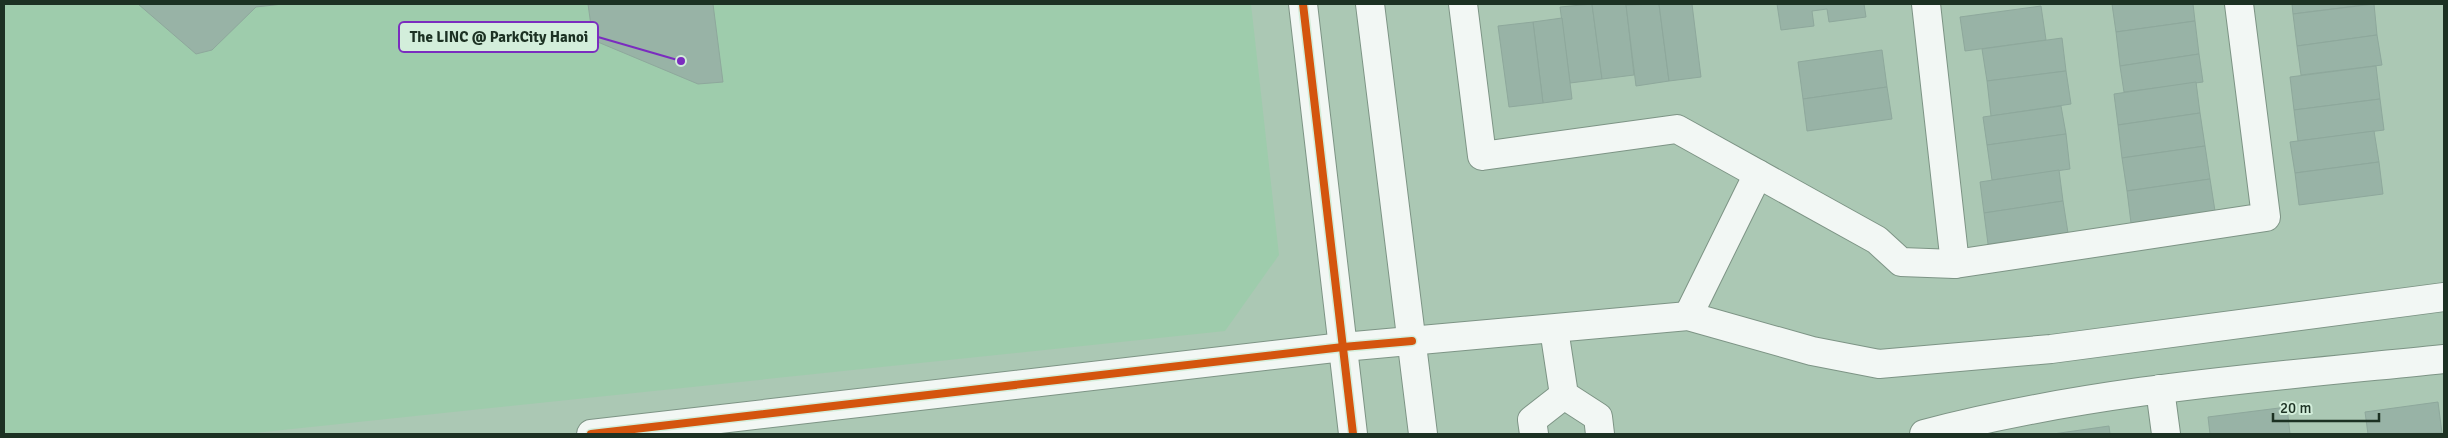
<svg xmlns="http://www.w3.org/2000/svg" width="2448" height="438" font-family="Signika,sans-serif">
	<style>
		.built { fill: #9eccac }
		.building { fill: #98b3a6; stroke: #8ea89c }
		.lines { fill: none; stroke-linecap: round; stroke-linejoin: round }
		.minor-casing { stroke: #7d9485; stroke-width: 30 }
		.minor { stroke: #f2f7f4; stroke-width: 28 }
		.cycleway-casing { stroke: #d3eedb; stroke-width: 11 }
		.cycleway { stroke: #d4550e; stroke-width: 8 }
		.leader { fill: none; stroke: #7b2cbf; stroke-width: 2 }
		.callout-dot { fill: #7b2cbf; stroke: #d3eedb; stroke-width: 2 }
		.callout { fill: #d3eedb; stroke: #7b2cbf; stroke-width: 2 }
		.callout-label { font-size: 15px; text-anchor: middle; font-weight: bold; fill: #1c3123 }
	</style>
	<rect width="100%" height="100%" fill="#abc8b4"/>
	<polygon class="built" points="4,4 1251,4 1279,255 1225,331 244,434 4,434"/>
	<g class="building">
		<polygon points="138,4 283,4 256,7 212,50 196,54"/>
		<polygon points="588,4 713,4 723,82 698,84 593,40"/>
		<polygon points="1592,4 1602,79 1570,83 1560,7"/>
		<polygon points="1592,4 1626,4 1634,75 1602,79"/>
		<polygon points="1659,4 1669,81 1636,86 1626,5"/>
		<polygon points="1659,4 1692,4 1701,77 1669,81"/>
		<polygon points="1777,4 1864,4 1866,17 1829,22 1827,9 1812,11 1814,26 1781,30"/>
		<polygon points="2112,4 2193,4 2195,21 2116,32"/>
		<polygon points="2292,4 2371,4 2293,14"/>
		<polygon points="2374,4 2377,35 2297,46 2293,14"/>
		<polygon points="2041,6 2046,40 1965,51 1960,17"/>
		<polygon points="1562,18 1572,99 1543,103 1533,22"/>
		<polygon points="2195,21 2199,54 2120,66 2116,32"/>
		<polygon points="1533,22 1543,103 1509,107 1498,26"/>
		<polygon points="2377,35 2382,65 2301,75 2297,46"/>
		<polygon points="2062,38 2066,71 1987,81 1982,49"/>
		<polygon points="1882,50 1887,87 1803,99 1798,62"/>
		<polygon points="2199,54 2203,82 2124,92 2120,66"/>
		<polygon points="2376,66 2380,99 2294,110 2290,77"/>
		<polygon points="2066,71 2071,104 1991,116 1987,81"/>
		<polygon points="2196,82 2200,113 2118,125 2114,94"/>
		<polygon points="1887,87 1892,119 1807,131 1803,99"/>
		<polygon points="2380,99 2384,130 2298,141 2294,110"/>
		<polygon points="2061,106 2066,134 1987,145 1983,117"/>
		<polygon points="2200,113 2205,146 2122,158 2118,125"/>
		<polygon points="2374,131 2379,162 2295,173 2290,142"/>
		<polygon points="2066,134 2070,169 1992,180 1987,145"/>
		<polygon points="2205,146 2210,179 2127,191 2122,158"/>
		<polygon points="2379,162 2383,194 2299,205 2295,173"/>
		<polygon points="2059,170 2063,201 1984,213 1980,182"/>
		<polygon points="2210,179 2215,211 2131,223 2127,191"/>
		<polygon points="2063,201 2068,233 1988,244 1984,213"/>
		<polygon points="2438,402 2442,433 2368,434 2365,412"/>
		<polygon points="2287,407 2290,434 2210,434 2208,417"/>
		<polygon points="2109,426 2110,434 2053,434"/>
	</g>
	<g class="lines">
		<defs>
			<g id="minor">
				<polyline points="1303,4 1353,434"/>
				<polyline points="1370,4 1423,434"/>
				<polyline points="1463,4 1482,156 1677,129 1877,240 1901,262 1955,264 2266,217 2239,4"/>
				<polyline points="1926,4 1955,264"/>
				<polyline points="1688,316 1758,174"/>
				<polyline points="1554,329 1564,395 1598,417 1600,434"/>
				<polyline points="2160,389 2166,434"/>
				<polyline points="591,434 1343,347 1688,316 1812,351 1879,364 2051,349 2444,297"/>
				<polyline points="1534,434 1532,420 1564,395"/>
				<path d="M1924 434C2094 389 2270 377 2444 359"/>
			</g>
		</defs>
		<use href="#minor" class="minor-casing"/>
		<use href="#minor" class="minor"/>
		<defs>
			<g id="cycleway">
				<polyline points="1303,4 1353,434"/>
				<polyline points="591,434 1343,347 1412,341"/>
			</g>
		</defs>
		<use href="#cycleway" class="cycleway-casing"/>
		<use href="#cycleway" class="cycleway"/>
	</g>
	<path class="leader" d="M681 61L598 37"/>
	<circle class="callout-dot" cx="681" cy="61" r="5"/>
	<rect class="callout" x="399" y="22" width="199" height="30" rx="5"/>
	<g class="callout-label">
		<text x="499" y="42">The LINC @ ParkCity Hanoi</text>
	</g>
	<rect width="2448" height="438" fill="none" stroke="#1c3123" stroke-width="10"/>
	<path d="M2273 413v8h106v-8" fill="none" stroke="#1c3123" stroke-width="2.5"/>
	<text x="2280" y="413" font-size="15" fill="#1c3123" stroke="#d3eedb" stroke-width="4" paint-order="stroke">20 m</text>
</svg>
